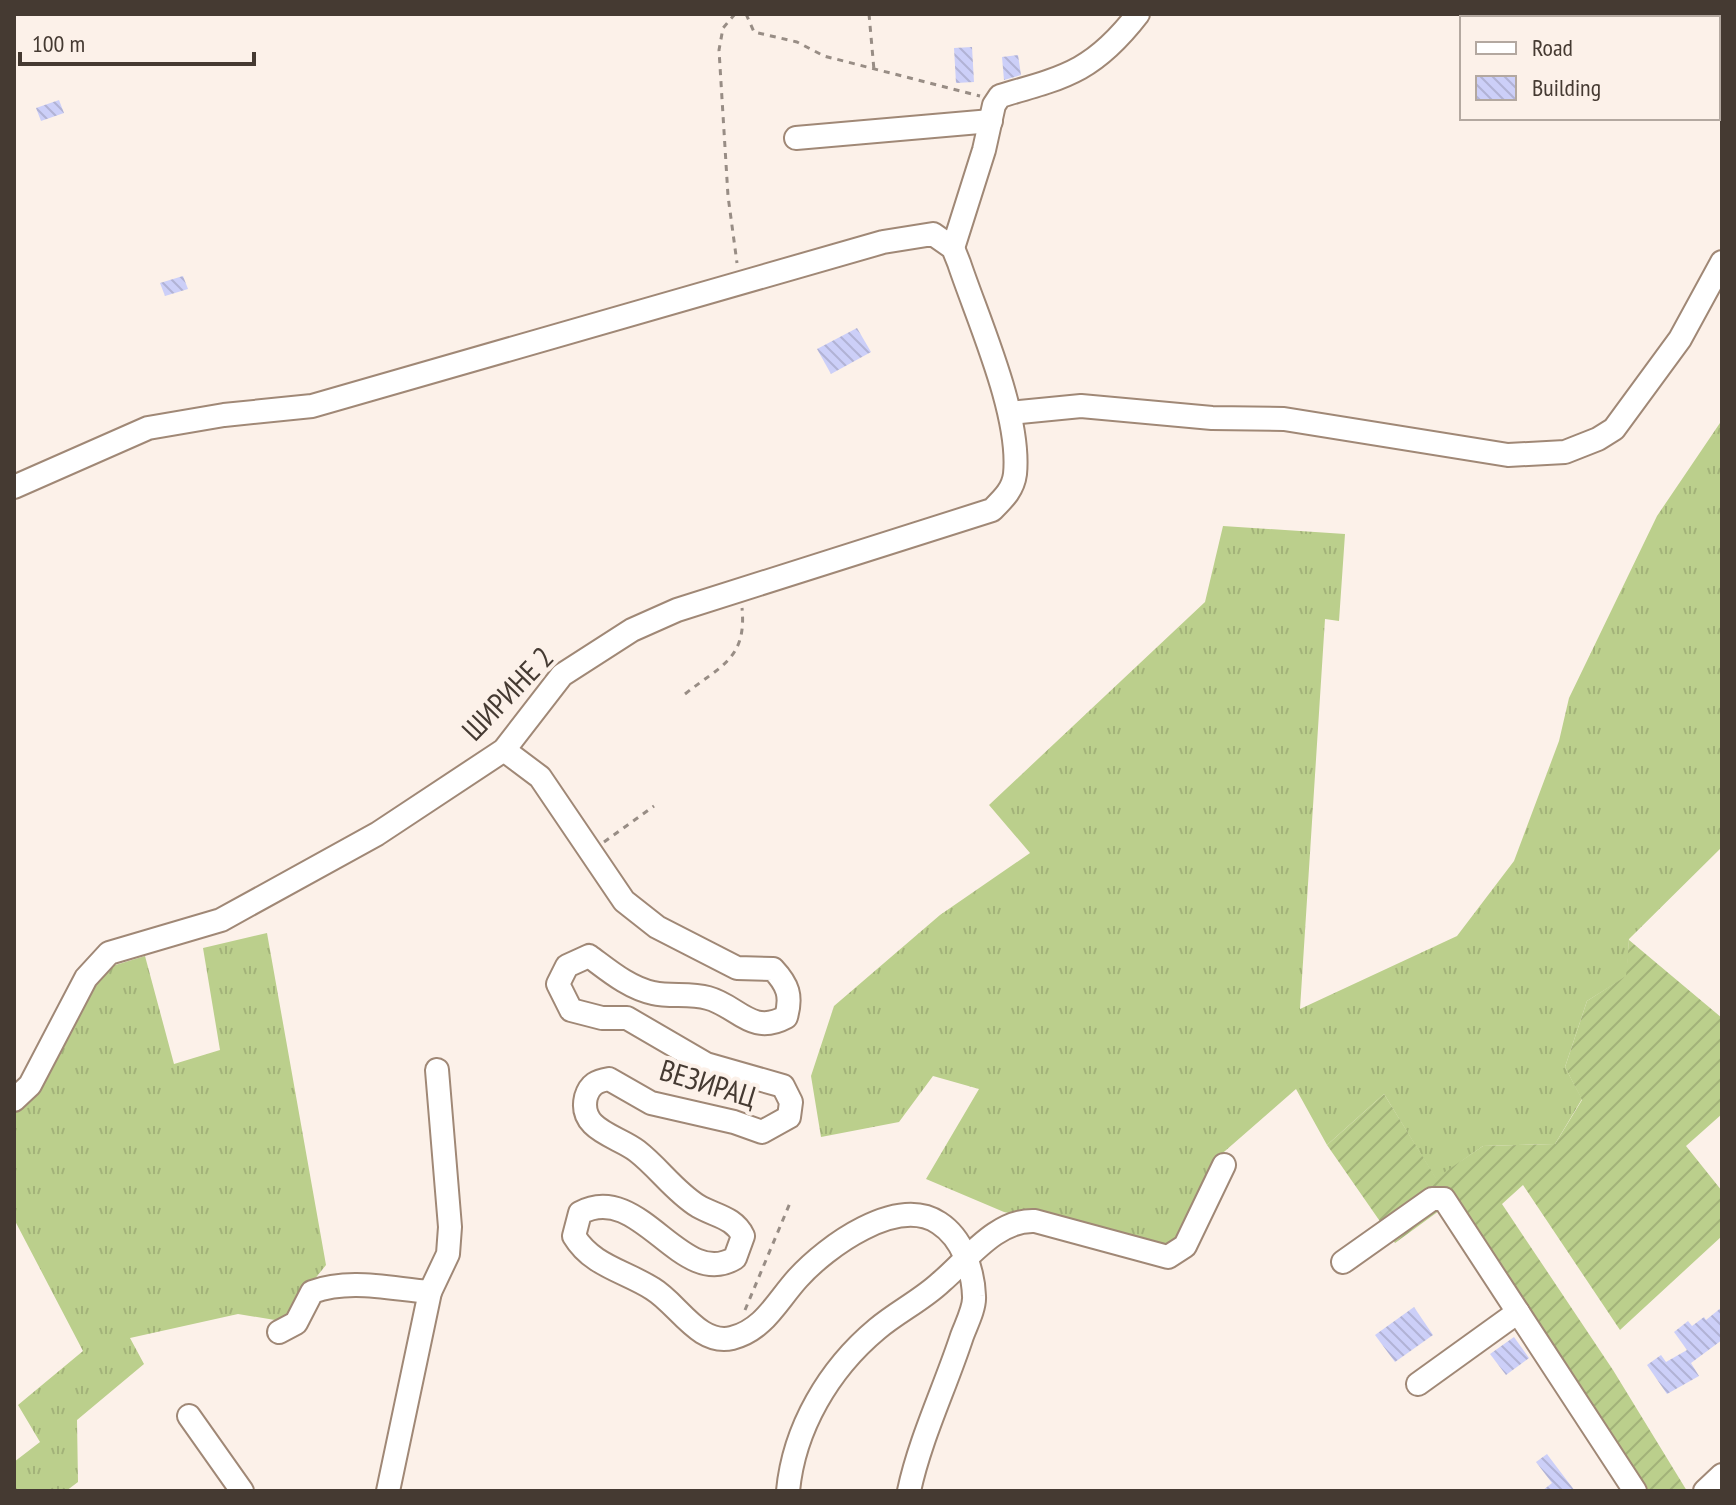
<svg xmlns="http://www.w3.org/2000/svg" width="1736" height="1505" font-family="'PT Sans Narrow',sans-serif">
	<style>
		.grass { fill: url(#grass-tufts) }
		.garden { fill: url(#garden-furrows) }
		.building { fill: url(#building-back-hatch) }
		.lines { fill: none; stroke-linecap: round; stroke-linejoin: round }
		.minor-casing { stroke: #a08876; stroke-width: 26 }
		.path { stroke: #988d85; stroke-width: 3; stroke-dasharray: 6 6; stroke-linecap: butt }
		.minor { stroke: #fff; stroke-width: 22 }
		.labels { text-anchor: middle; stroke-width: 8; stroke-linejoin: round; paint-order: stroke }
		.street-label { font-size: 30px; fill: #453a32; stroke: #fcf1e9 }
	</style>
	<defs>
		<pattern id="grass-tufts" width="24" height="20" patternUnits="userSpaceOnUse" patternTransform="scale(2)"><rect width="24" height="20" fill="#bbcf8c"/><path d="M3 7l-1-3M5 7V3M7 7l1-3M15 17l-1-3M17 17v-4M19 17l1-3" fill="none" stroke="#a2b279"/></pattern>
		<pattern id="garden-furrows" width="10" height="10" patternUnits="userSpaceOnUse" patternTransform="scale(2)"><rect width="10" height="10" fill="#bbcf8c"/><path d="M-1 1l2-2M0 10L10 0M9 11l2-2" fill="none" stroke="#a2b279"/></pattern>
		<pattern id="building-back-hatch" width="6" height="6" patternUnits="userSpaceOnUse" patternTransform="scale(2)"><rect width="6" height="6" fill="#cccff8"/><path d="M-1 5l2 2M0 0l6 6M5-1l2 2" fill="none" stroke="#b1b2d5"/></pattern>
	</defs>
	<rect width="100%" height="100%" fill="#fcf1e9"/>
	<g class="grass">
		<polygon points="1722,420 1722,847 1629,939 1627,976 1587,1001 1565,1067 1582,1099 1555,1144 1483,1146 1436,1179 1384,1094 1327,1145 1296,1089 1217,1158 1179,1249 1004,1212 926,1179 979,1089 933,1076 899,1122 821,1137 811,1076 834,1006 940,915 1030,853 989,805 1205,602 1223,526 1345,534 1339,621 1325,619 1300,1009 1457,936 1514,861 1559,741 1569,698 1657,516"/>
		<path d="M267 933 326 1265 281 1321 238 1314 130 1338 144 1364 77 1420 78 1482 66 1491H14V1462L40 1442 18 1405 83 1351 14 1219V1107C57 1070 76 1020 99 970L145 956 174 1064 220 1050 203 948Z"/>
	</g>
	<polygon class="garden" points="1629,940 1722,1018 1722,1114 1686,1146 1722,1191 1722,1236 1620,1330 1523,1185 1502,1204 1613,1370 1687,1491 1647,1491 1454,1200 1395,1243 1327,1145 1384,1094 1436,1178 1483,1146 1555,1144 1582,1100 1565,1067 1587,1001 1626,976"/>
	<g class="building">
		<polygon points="972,47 974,82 956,83 954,48"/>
		<polygon points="1018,55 1021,75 1004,80 1002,57"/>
		<polygon points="59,100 64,113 41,121 36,108"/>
		<polygon points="183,276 188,289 165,296 160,283"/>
		<polygon points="857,328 871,352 831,374 817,349"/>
		<polygon points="1414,1307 1433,1335 1395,1362 1375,1335"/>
		<polygon points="1722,1307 1722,1340 1691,1363 1699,1376 1667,1394 1647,1365 1661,1355 1666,1362 1687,1350 1674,1332 1688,1321 1692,1326 1704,1317 1706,1320"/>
		<polygon points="1514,1337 1529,1358 1506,1375 1490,1354"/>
		<polygon points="1547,1454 1556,1466 1575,1491 1542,1491 1552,1483 1536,1462"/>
	</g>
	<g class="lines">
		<defs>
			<g id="minor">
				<polyline points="796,138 991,121"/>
				<path d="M953 248 984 150 994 105 1000 96C1066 77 1094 71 1138 14"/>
				<polyline points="1010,413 1081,406 1212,418 1284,419 1508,455 1565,452 1598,439 1614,429 1680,339 1722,262"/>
				<path d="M14 487 148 428 224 415 312 406 883 242 933 234 953 248 959 263C978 320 1021 414 1015 474 1013 490 1003 499 992 510L677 610 632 630 562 675 504 750 377 834 221 920 109 953 86 978 30 1085 14 1100"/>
				<path d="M504 750 540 777 624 901 657 927 737 968 773 969C788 985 792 996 786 1017 751 1036 738 1006 708 998 690 993 670 997 653 993 629 988 608 970 589 956L567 966 558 984 571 1010 602 1018H627L706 1064 783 1086 791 1102 789 1117 762 1132 734 1122 651 1103 609 1079C597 1081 590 1084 586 1097 578 1130 618 1136 637 1151 659 1168 674 1191 698 1206 715 1216 734 1217 743 1236L735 1258C681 1291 640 1180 580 1213L574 1236C592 1266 625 1271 653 1289 678 1304 699 1346 732 1338 764 1330 777 1301 798 1278 826 1247 897 1195 939 1223 962 1238 973 1269 974 1296 975 1308 966 1325 962 1336 945 1388 920 1439 909 1491"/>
				<polyline points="1343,1262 1432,1199 1444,1199 1635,1491"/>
				<path d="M279 1332 296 1323 312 1292C350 1278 391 1289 430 1292"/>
				<polyline points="1418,1384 1518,1312"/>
				<polyline points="189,1416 242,1491"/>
				<polyline points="388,1491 430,1292 448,1254 450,1227 437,1070"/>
				<path d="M788 1491C794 1428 829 1369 877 1329 897 1312 922 1300 941 1282 968 1259 997 1219 1035 1221L1168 1257 1185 1246 1224 1165"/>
				<polyline points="1705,1491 1722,1475"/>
			</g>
		</defs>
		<use href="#minor" class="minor-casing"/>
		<g class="path">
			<polyline points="735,14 723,28 719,50 728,196 737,263"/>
			<polyline points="746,14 754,32 797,42 824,56 980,96"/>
			<polyline points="869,14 874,70"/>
			<path d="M685 694C720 666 747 659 742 608"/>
			<polyline points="604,842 654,806"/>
			<polyline points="745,1310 790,1203"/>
		</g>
		<use href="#minor" class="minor"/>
	</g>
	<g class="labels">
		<g class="street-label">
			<text transform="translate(508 694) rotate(-46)" y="10">ШИРИНЕ 2</text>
			<text transform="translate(708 1084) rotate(17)" y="10">ВЕЗИРАЦ</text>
		</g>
	</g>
	<rect width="1736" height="1505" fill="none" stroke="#453a32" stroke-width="32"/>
	<rect x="1460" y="16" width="260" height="104" fill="#fcf1e9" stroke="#b3a8a0" stroke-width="2"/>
	<rect x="1476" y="42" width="40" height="12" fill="#ffffff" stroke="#b3a8a0" stroke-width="2"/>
	<text x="1532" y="56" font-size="24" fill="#453a32">Road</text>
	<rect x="1476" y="76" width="40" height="24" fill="url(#building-back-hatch)" stroke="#b3a8a0" stroke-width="2"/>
	<text x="1532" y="96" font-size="24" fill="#453a32">Building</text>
	<path d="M20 52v12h234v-12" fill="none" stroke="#453a32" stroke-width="4"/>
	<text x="32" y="52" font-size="24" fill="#453a32" stroke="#fcf1e9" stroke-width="6" paint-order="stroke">100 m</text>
</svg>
